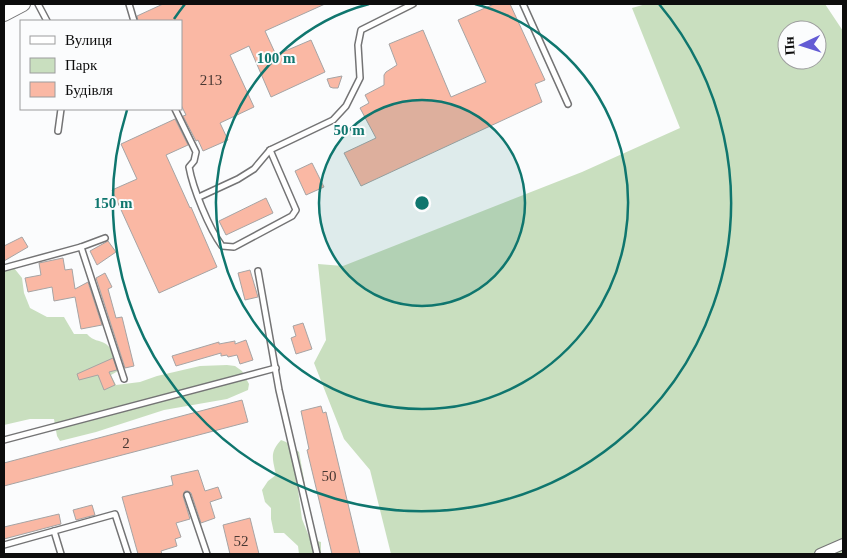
<svg xmlns="http://www.w3.org/2000/svg" width="847" height="558" font-family="'Times New Roman',serif">
	<style>
		.green { fill: #c9dfbf; fill-rule: evenodd }
		.building { fill: #fab8a4; stroke: #a6a4a4 }
		.lines { fill: none; stroke-linecap: round; stroke-linejoin: round }
		.service-casing { stroke: #747475; stroke-width: 8 }
		.minor-casing { stroke: #747475; stroke-width: 12 }
		.tertiary-casing { stroke: #747475; stroke-width: 16 }
		.service { stroke: #fff; stroke-width: 5 }
		.minor { stroke: #fff; stroke-width: 10 }
		.tertiary { stroke: #fff; stroke-width: 14 }
		.ring { fill: none; stroke: #0f766e; stroke-width: 2.5 }
		.labels { text-anchor: middle; stroke-width: 4; stroke-linejoin: round; paint-order: stroke }
		.number-label { font-size: 15px; fill: #483833 }
		.centre { fill: #0f766e; stroke: #fbfcfd; stroke-width: 2.5 }
		.ring-label { font-size: 15px; text-anchor: middle; font-weight: bold; fill: #0f766e; stroke: #fbfcfd; stroke-width: 4; stroke-linejoin: round; paint-order: stroke }
	</style>
	<rect width="100%" height="100%" fill="#fbfcfd"/>
	<g class="green">
		<path d="M646 4H825L843 31V554H391L370 470 344 439 314 363 326 340 318 264 343 266 582 172 680 128 632 8ZM787 30H817V60H787Z"/>
		<path d="M14 268 22 278 24 293 30 308 47 317H64L74 334H87C94 342 98 339 106 344 114 350 117 362 118 371L111 375 116 385 140 382 157 376 200 366 227 365 235 366 242 371 249 384 248 390 227 399 164 410 96 432 60 441 57 436 54 419H30L4 425V271Z"/>
		<path d="M281 440 286 442 299 452 305 485 298 490 302 519 310 539 321 542V554H299L298 546 284 533H274L271 519V508L265 502 262 490 268 481 276 475C273 459 269 453 281 440Z"/>
	</g>
	<g class="building">
		<polygon points="163,4 325,4 265,31 276,55 311,40 325,72 271,97 249,46 230,55 254,107 220,123 228,140 203,151 198,140 196,141 183,116 186,115 181,105 181,21 138,21 137,16"/>
		<polygon points="494,4 510,4 545,80 535,84 542,102 361,186 344,153 376,138 360,108 369,103 365,95 384,85 384,75 386,72 397,65 389,44 423,30 451,97 486,82 458,20"/>
		<polygon points="342,76 338,88 333,88 330,87 327,79"/>
		<polygon points="175,119 188,145 166,155 190,208 191,207 217,267 159,293 112,190 137,179 121,144"/>
		<polygon points="312,163 324,187 306,195 295,171"/>
		<polygon points="266,198 273,213 226,235 219,221"/>
		<polygon points="22,237 28,247 4,261 4,246"/>
		<polygon points="108,241 116,252 97,265 90,251"/>
		<polygon points="63,258 65,270 72,269 75,289 88,282 102,325 81,329 75,297 54,301 52,287 28,292 25,278 41,275 39,263"/>
		<polygon points="250,270 258,297 245,300 238,273"/>
		<polygon points="105,273 112,287 108,289 116,318 122,317 134,366 125,368 96,278"/>
		<polygon points="303,323 312,349 296,354 291,338 296,336 293,326"/>
		<polygon points="246,340 253,360 240,364 237,355 228,357 227,355 221,356 221,353 176,366 172,356 219,342 219,344 235,341 235,344"/>
		<polygon points="113,358 117,370 109,372 115,385 104,390 98,375 79,380 77,374"/>
		<polygon points="242,400 248,422 4,486 4,463"/>
		<polygon points="321,406 323,413 326,412 360,554 332,554 307,450 309,449 301,411"/>
		<polygon points="198,470 205,491 218,487 222,498 210,502 215,518 201,523 191,493 188,491 185,491 183,496 190,519 176,523 181,537 175,539 177,546 161,551 162,554 138,554 122,497 173,485 171,476"/>
		<polygon points="92,505 95,515 76,520 73,510"/>
		<polygon points="59,514 61,524 4,539 4,527"/>
		<polygon points="250,518 259,554 230,554 223,525"/>
	</g>
	<g class="lines">
		<defs>
			<g id="service">
				<polyline points="38,4 47,21"/>
				<polyline points="129,4 134,21"/>
				<polyline points="523,4 568,104"/>
				<path d="M175 109 196 152 194 161 189 167C193 189 209 228 222 246L234 247 292 216 296 210 270 150"/>
				<polyline points="58,131 61,109"/>
				<polyline points="199,197 238,179 254,169 270,150 333,120 346,106 360,78 358,45 361,30 413,4"/>
				<polyline points="81,247 124,379"/>
				<polyline points="4,268 81,247 105,238"/>
				<polyline points="258,271 279,390 317,554"/>
				<polyline points="4,440 276,368"/>
				<polyline points="187,495 207,554"/>
				<polyline points="54,531 61,554"/>
				<polyline points="4,545 115,514 128,554"/>
			</g>
			<polyline id="minor" points="820,554 843,544"/>
			<polyline id="tertiary" points="4,14 23,4"/>
		</defs>
		<use href="#service" class="service-casing"/>
		<use href="#minor" class="minor-casing"/>
		<use href="#tertiary" class="tertiary-casing"/>
		<use href="#service" class="service"/>
		<use href="#minor" class="minor"/>
		<use href="#tertiary" class="tertiary"/>
	</g>
	<circle cx="422" cy="203" r="103" fill="#0f766e" fill-opacity=".12"/>
	<g class="ring">
		<circle cx="422" cy="203" r="103"/>
		<path d="M475 4A206 206 0 1 1 369 4"/>
		<path d="M174 19A309 309 0 0 1 185 4M659 4A309 309 0 1 1 127 110"/>
	</g>
	<g class="labels">
		<g class="number-label">
			<text x="211" y="85">213</text>
			<text x="126" y="448">2</text>
			<text x="329" y="481">50</text>
			<text x="241" y="546">52</text>
		</g>
	</g>
	<circle cx="422" cy="203" r="8" class="centre"/>
	<g class="ring-label">
		<text x="276" y="63">100 m</text>
		<text x="349" y="135">50 m</text>
		<text x="113" y="208">150 m</text>
	</g>
	<rect width="847" height="558" fill="none" stroke="#0d0d0d" stroke-width="10"/>
	<rect x="20" y="20" width="162" height="90" fill="#fbfcfd" stroke="#9c9c9d"/>
	<rect x="30" y="36" width="25" height="8" fill="#ffffff" stroke="#9c9c9d"/>
	<text x="65" y="45" font-size="15" fill="#0d0d0d">Вулиця</text>
	<rect x="30" y="58" width="25" height="15" fill="#c9dfbf" stroke="#9c9c9d"/>
	<text x="65" y="70" font-size="15" fill="#0d0d0d">Парк</text>
	<rect x="30" y="82" width="25" height="15" fill="#fab8a4" stroke="#9c9c9d"/>
	<text x="65" y="95" font-size="15" fill="#0d0d0d">Будівля</text>
	<g transform="translate(802 45) rotate(266)"><circle r="24" fill="#fbfcfd" stroke="#9c9c9d"/>
	<path d="M0-4L9 19L0 12L-9 19Z" fill="#635bd4"/>
	<text y="-8" font-size="14" font-weight="bold" text-anchor="middle" fill="#0d0d0d">Пн</text>
	</g>
</svg>
